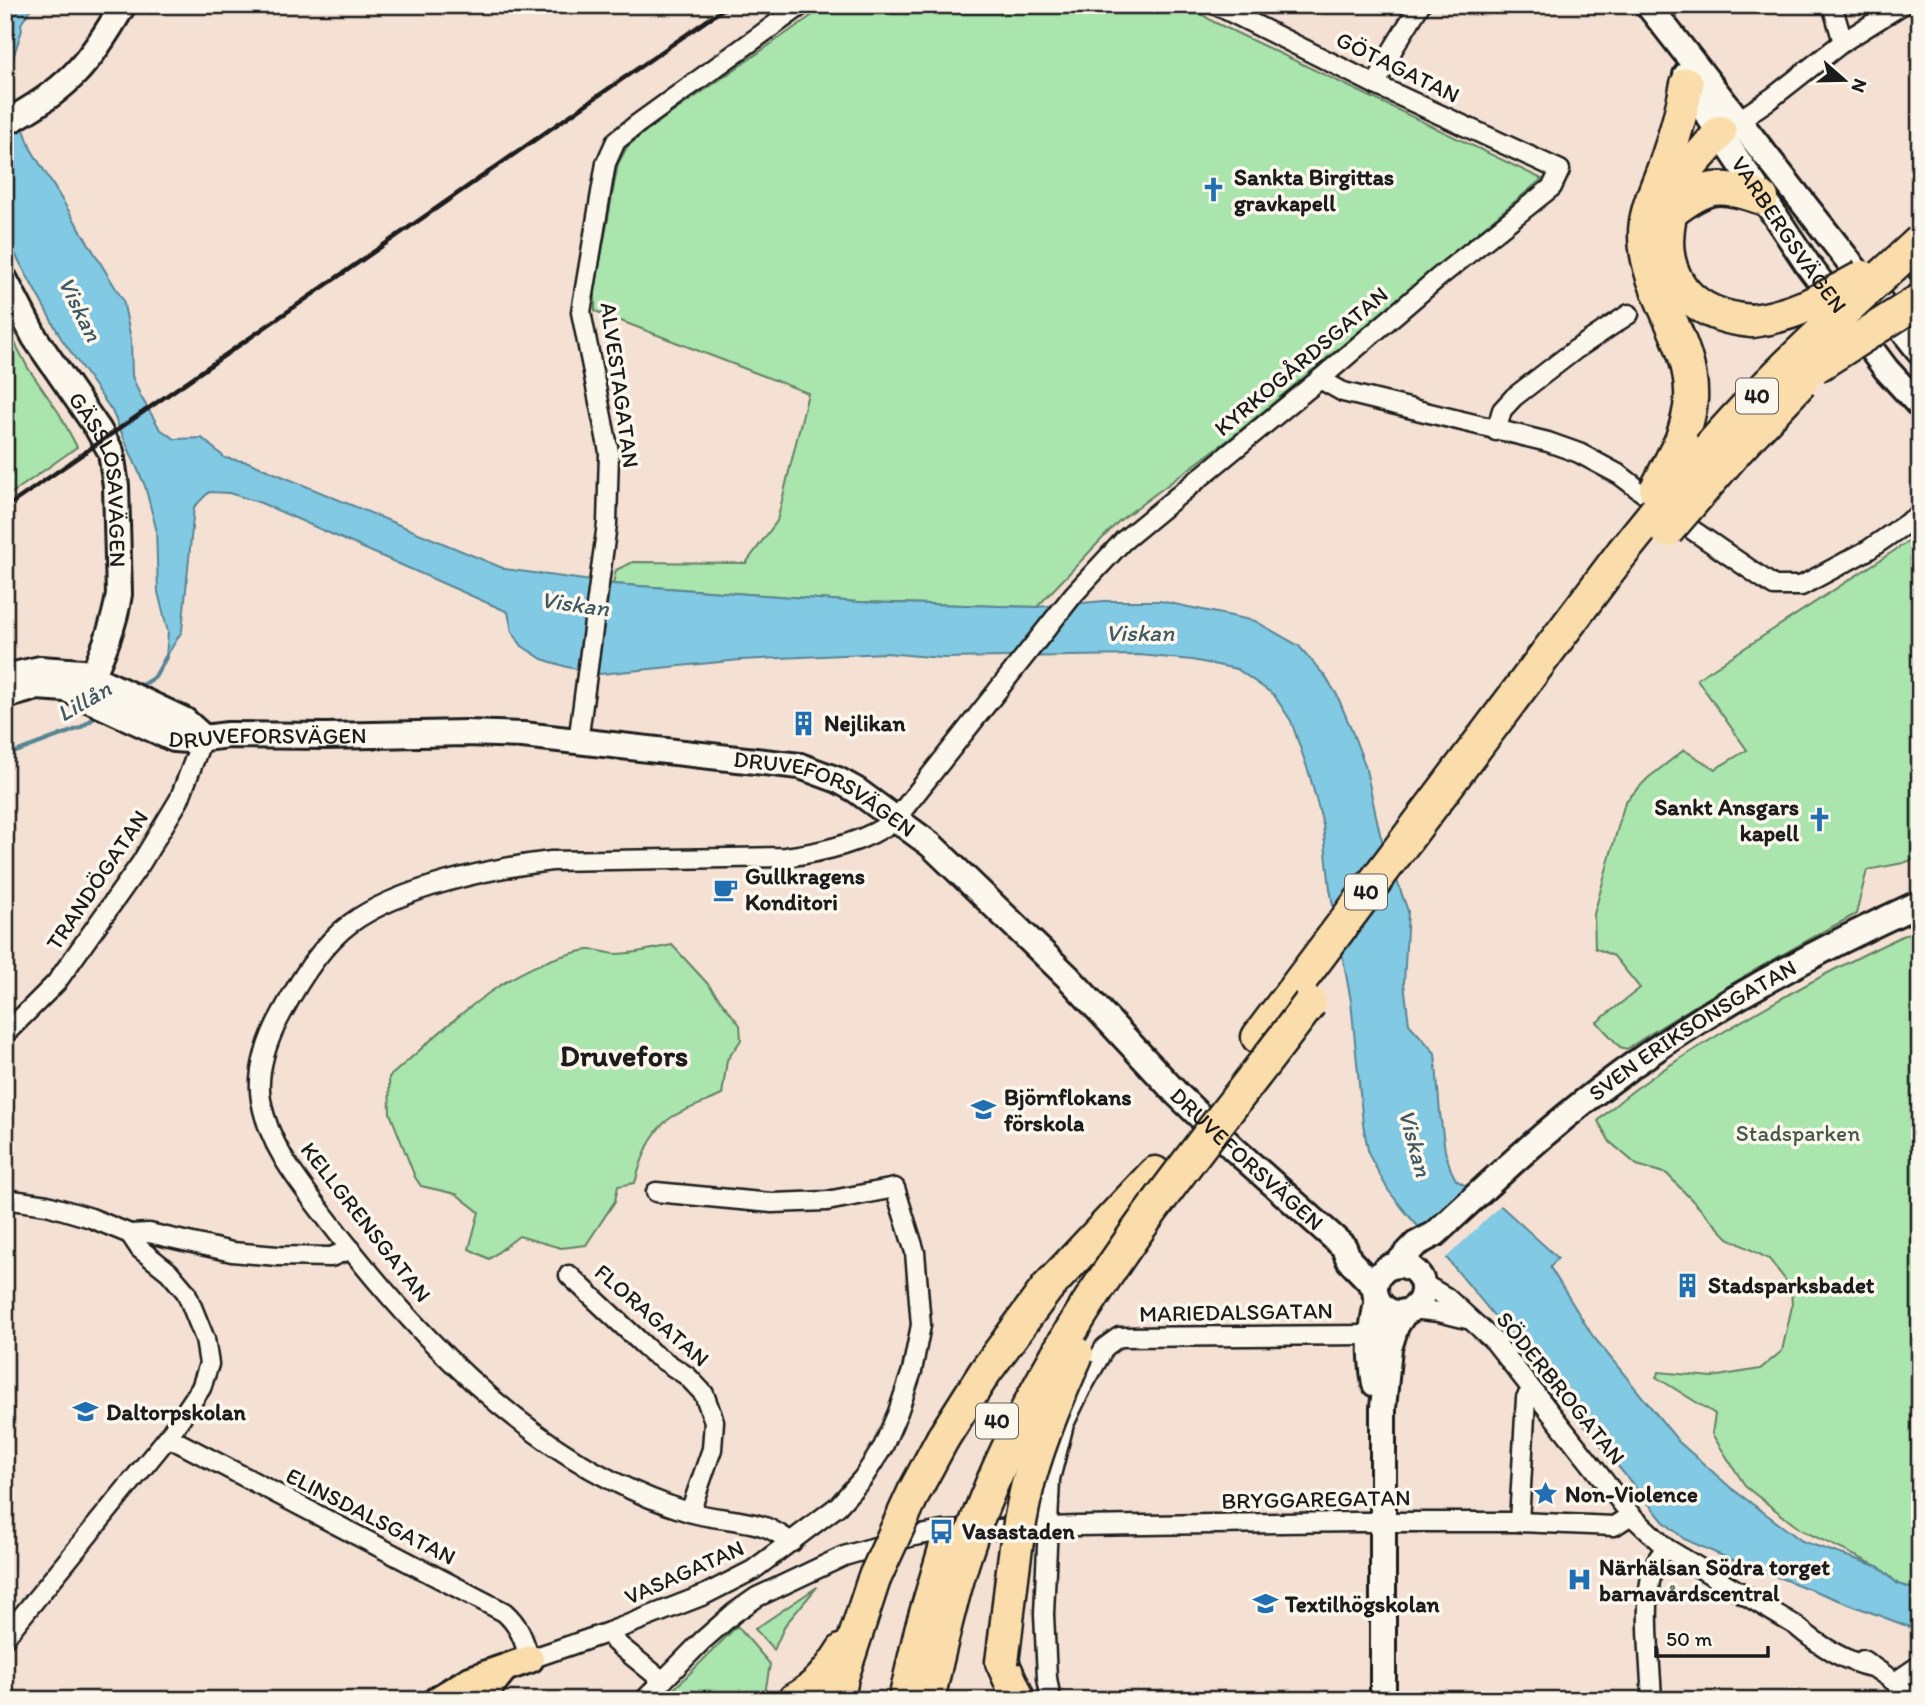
<svg xmlns="http://www.w3.org/2000/svg" width="1925" height="1705" font-family="Itim,sans-serif">
	<style>
		.green { fill: #a9e5ac; stroke: #628064; stroke-width: 2 }
		.water { fill: #82c9e3; stroke: #598493; stroke-width: 2 }
		.pier { fill: #f4e1d4 }
		.lines { fill: none; stroke-linecap: round; stroke-linejoin: round }
		.stream { stroke: #598493; stroke-width: 4.5 }
		.street-casing { stroke: #1c1c1c; stroke-width: 23 }
		.secondary-casing { stroke: #1c1c1c; stroke-width: 30 }
		.primary-casing { stroke: #1c1c1c; stroke-width: 32 }
		.highway-casing { stroke: #1c1c1c; stroke-width: 37 }
		.street { stroke: #fbf7ec; stroke-width: 18 }
		.secondary { stroke: #fbf7ec; stroke-width: 24 }
		.primary { stroke: #faddab; stroke-width: 26 }
		.highway { stroke: #faddab; stroke-width: 32 }
		.rail { stroke: #1c1c1c; stroke-width: 4.5 }
		.highway-bridge-casing { stroke: #1c1c1c; stroke-width: 37; stroke-linecap: butt }
		.highway-bridge { stroke: #faddab; stroke-width: 32 }
		.labels { text-anchor: middle; stroke-width: 7; stroke-linejoin: round; paint-order: stroke }
		.shield { fill: #fbf7ec; stroke: #5f5e5a; stroke-width: 2 }
		.shield-label { font-size: 21px; font-weight: bold; fill: #1c1c1c }
		.street-label { font-size: 23px; fill: #1c1c1c; stroke: #fbf7ec }
		.poi-label { font-size: 23px; font-weight: bold; fill: #1c1c1c; stroke: #fbf7ec; text-anchor: start }
		.park-label { font-size: 23px; fill: #465847; stroke: #fbf7ec }
		.water-label { font-size: 24px; font-style: italic; fill: #405962; stroke: #fbf7ec }
		.district-label { font-size: 30px; font-weight: bold; fill: #1c1c1c; stroke: #fbf7ec }
	</style>
	<rect width="100%" height="100%" fill="#f4e1d4"/>
	<filter id="ink" filterUnits="userSpaceOnUse"><feTurbulence type="fractalNoise" baseFrequency=".0143" numOctaves="2"/><feDisplacementMap in="SourceGraphic" scale="14" xChannelSelector="R" yChannelSelector="G"/><feConvolveMatrix kernelMatrix="1 2 1 2 8 2 1 2 1" color-interpolation-filters="sRGB"/></filter>
	<g filter="url(#ink)">
		<g class="green">
			<polygon points="827,5 1187,5 1214,22 1542,179 1236,434 1119,521 1037,607 859,602 613,584 616,570 633,562 746,563 777,521 808,393 595,311 595,289 618,164 627,147 646,131"/>
			<polygon points="5,324 28,368 59,413 77,447 5,498"/>
			<path d="M1920 534V857L1903 863 1867 870 1856 914C1778 956 1701 1000 1627 1049L1620 1047 1597 1022 1640 988 1614 956 1595 948 1594 914 1625 802 1648 778 1684 750 1715 769 1747 750 1697 679Z"/>
			<path d="M1920 928V1591L1898 1584 1879 1567 1801 1530 1746 1487 1712 1434 1715 1414 1656 1377 1659 1372 1712 1377 1760 1369 1782 1351 1792 1306 1791 1287 1769 1259 1728 1238 1667 1174 1637 1165 1610 1142 1598 1121C1633 1086 1678 1060 1720 1034 1785 995 1851 959 1920 928Z"/>
			<path d="M672 945 707 983 740 1025 741 1040 727 1060 722 1095C706 1103 687 1108 672 1117 651 1129 641 1161 635 1183L618 1186 615 1201 586 1245 561 1248 519 1236 489 1259 469 1249 479 1212 456 1194 421 1186 415 1177 390 1113 389 1077C450 1025 506 963 588 950 597 949 606 953 615 954 634 954 653 949 672 945Z"/>
			<polygon points="817,1587 785,1625 774,1650 755,1629"/>
			<polygon points="737,1626 770,1664 764,1700 663,1700"/>
		</g>
		<polygon class="water" points="5,5 33,5 21,24 22,30 12,61 10,81 14,101 31,149 123,300 131,339 132,376 140,395 160,429 175,439 202,438 225,458 248,462 505,569 613,584 859,602 1037,607 1104,601 1160,601 1255,621 1299,646 1325,676 1337,695 1350,726 1365,765 1380,834 1408,911 1404,983 1409,1024 1435,1053 1440,1113 1445,1151 1451,1170 1456,1180 1502,1207 1558,1258 1550,1267 1592,1335 1679,1442 1731,1488 1802,1541 1879,1567 1898,1584 1920,1591 1920,1631 1725,1557 1684,1539 1663,1521 1449,1261 1408,1215 1388,1190 1369,1155 1363,1124 1351,1001 1330,889 1323,825 1309,773 1291,721 1274,695 1237,669 1192,660 1139,655 941,658 885,653 740,660 600,674 567,667 542,659 522,646 512,632 508,612 261,503 229,493 209,492 194,507 182,631 166,657 168,632 158,592 156,528 145,486 112,411 61,338 14,252 5,231"/>
		<polygon class="pier" points="1469,1183 1503,1203 1445,1259 1418,1229"/>
		<g class="lines">
			<g class="stream">
				<polyline points="136,689 155,677 166,657"/>
				<polyline points="5,756 80,728 100,714"/>
			</g>
			<defs>
				<g id="street">
					<polyline points="1832,5 1843,42"/>
					<polyline points="1376,85 1393,49 1420,5"/>
					<polyline points="1729,127 1773,97 1843,42 1902,5"/>
					<polyline points="1910,245 1910,260 1920,274"/>
					<polyline points="1320,379 1343,392 1548,442 1579,453 1620,475 1688,527 1774,586 1801,586 1868,550 1920,514"/>
					<polyline points="1496,431 1502,410 1514,397 1575,350 1629,314"/>
					<polyline points="578,742 607,524 609,452 581,312 606,163 616,141 636,125 802,5"/>
					<polyline points="5,1034 56,983 141,863 179,800 203,737"/>
					<polyline points="5,1199 47,1205 91,1218 130,1234 140,1249 169,1272 186,1292 205,1339 209,1364 201,1388 168,1437 5,1637"/>
					<polyline points="130,1234 149,1233 232,1252 277,1256 331,1257 351,1249"/>
					<polyline points="569,1275 652,1353 687,1376 704,1394 714,1421 712,1449 690,1512"/>
					<path d="M1422 1283 1446 1297 1494 1341 1631 1515 1666 1548 1795 1625C1816 1643 1843 1661 1871 1667"/>
					<polyline points="1411,1309 1439,1312 1467,1319"/>
					<path d="M168 1437 504 1612C520 1626 523 1639 530 1659L609 1632 704 1595 753 1570 838 1506 863 1478 883 1447 898 1412 912 1371 921 1325 915 1252 895 1188 827 1201 772 1203 656 1192"/>
					<polyline points="1519,1522 1526,1398 1532,1390"/>
					<path d="M792 1542C783 1537 773 1529 762 1526 739 1519 713 1519 689 1512 636 1496 582 1467 537 1434 457 1376 390 1301 330 1223 302 1186 269 1148 261 1100 256 1071 268 1038 282 1013 299 981 321 945 351 923 399 888 492 868 551 861L786 857C823 852 864 843 895 820L1074 594 1123 541 1320 379 1439 277 1552 187 1560 170 1376 85 1216 5"/>
					<polyline points="609,1632 615,1642 663,1681"/>
					<polyline points="1863,1660 1895,1682 1911,1700"/>
					<polyline points="1895,1682 1920,1665"/>
					<polyline points="644,1700 702,1641 734,1613 757,1597 844,1556 910,1537 942,1531 1078,1526 1357,1522 1519,1522 1614,1526 1631,1515"/>
					<polyline points="1051,1700 1047,1678 1044,1614 1050,1479 1064,1424 1081,1389 1105,1347 1119,1337 1371,1335"/>
					<path d="M1652 1700C1651 1667 1641 1589 1656 1562 1658 1557 1663 1553 1666 1548"/>
				</g>
				<g id="secondary">
					<polyline points="1648,5 1920,352"/>
					<path id="s1" d="M1686 75 1687 84 1808 265 1886 369 1920 406"/>
					<path d="M5 123C66 91 89 65 123 5"/>
					<path id="s2" d="M5 280 35 338 98 429 111 452 116 486 119 594C114 630 98 663 84 695"/>
					<polyline points="5,677 40,669 82,672 184,720 203,737"/>
					<path id="s3" d="M5 696 37 687 66 689 174 739 188 740 228 735 326 736 466 733 523 735 800 766 838 780 856 790 931 845 1068 977 1177 1094 1234 1149 1344 1247 1349 1260 1375 1287"/>
					<path id="s4" d="M1396 1265 1416 1244 1435 1234C1488 1185 1541 1134 1599 1090 1697 1015 1808 954 1920 903"/>
					<circle cx="1399" cy="1289" r="24"/>
					<path d="M1375 1384C1370 1355 1370 1328 1378 1300"/>
					<polyline points="1383,1700 1383,1408 1389,1348 1396,1326 1405,1312"/>
				</g>
				<g id="primary">
					<polyline points="437,1700 470,1680 530,1659"/>
					<polyline points="486,1700 490,1686 503,1670"/>
				</g>
				<g id="highway">
					<path d="M1720 132C1706 151 1686 167 1676 188 1673 197 1672 205 1670 215 1657 277 1689 316 1752 321"/>
					<path d="M1670 213C1707 184 1718 183 1762 198"/>
					<path d="M1681 441C1686 427 1690 414 1691 399 1694 341 1645 293 1645 234 1645 209 1658 186 1666 162 1675 136 1682 111 1687 84"/>
					<polyline points="1258,1037 1622,553"/>
					<polyline points="943,1438 985,1372 1047,1288 1155,1173"/>
					<polyline points="1002,1662 1019,1700"/>
					<path d="M794 1700C816 1688 830 1671 843 1650"/>
					<polyline points="838,1700 842,1677 874,1579"/>
				</g>
			</defs>
			<use href="#street" class="street-casing"/>
			<use href="#secondary" class="secondary-casing"/>
			<use href="#primary" class="primary-casing"/>
			<use href="#highway" class="highway-casing"/>
			<use href="#street" class="street"/>
			<use href="#secondary" class="secondary"/>
			<use href="#primary" class="primary"/>
			<use href="#highway" class="highway"/>
			<polyline class="rail" points="5,508 729,5"/>
			<defs>
				<g id="highway-bridge">
					<path d="M1752 321C1794 316 1827 297 1863 277"/>
					<polyline points="1815,367 1920,300"/>
					<polyline points="1656,490 1681,441"/>
					<polyline points="1667,531 1737,450 1801,382"/>
					<path d="M1622 553C1663 502 1704 451 1750 403 1804 346 1863 294 1920 241"/>
					<polyline points="874,1579 914,1492 943,1438"/>
					<path d="M1002 1662C1010 1602 1014 1539 1029 1480 1041 1437 1059 1395 1077 1354"/>
					<polyline points="905,1700 921,1630 945,1549"/>
					<path d="M928 1700C938 1654 949 1607 963 1561 983 1498 1012 1436 1044 1378 1117 1243 1219 1125 1310 1003"/>
				</g>
			</defs>
			<use href="#highway-bridge" class="highway-bridge-casing"/>
			<use href="#highway-bridge" class="highway-bridge"/>
		</g>
	</g>
	<defs>
		<symbol id="church-bare" viewBox="-9 -9 18 18"><path d="M-1.2-6h2.4v3.5h3.3v2.4h-3.3V6h-2.4V-.1h-3.3v-2.4h3.3Z" fill="#1f6fb2" stroke="#fbf7ec" stroke-width="2.5" paint-order="stroke"/></symbol>
		<symbol id="building-bare" viewBox="-9 -9 18 18"><path d="M-4-6H4V6H1V3H-1V6H-4ZM-2.5-4.3h1.7v1.8h-1.7ZM.8-4.3h1.7v1.8H.8ZM-2.5-1h1.7V.8h-1.7ZM.8-1h1.7V.8H.8Z" fill="#1f6fb2" stroke="#fbf7ec" stroke-width="2.5" paint-order="stroke"/></symbol>
		<symbol id="cafe-bare" viewBox="-9 -9 18 18"><path d="M-5.5-4.5H6V0H3Q3 3.5 0 3.5H-2.5Q-5.5 3.5-5.5 0ZM3-3.2v2h1.7v-2ZM-6 4.5H4V6H-6Z" fill="#1f6fb2" stroke="#fbf7ec" stroke-width="2.5" paint-order="stroke"/></symbol>
		<symbol id="school-bare" viewBox="-9 -9 18 18"><path d="M0-5L7-2L0 1L-7-2ZM-4 1L0 2.5L4 1V4Q0 6-4 4Z" fill="#1f6fb2" stroke="#fbf7ec" stroke-width="2.5" paint-order="stroke"/></symbol>
		<symbol id="sight-bare" viewBox="-9 -9 18 18"><path d="M0-6L1.8-2.2L6-1.7L2.9 1.2L3.7 5.4L0 3.3L-3.7 5.4L-2.9 1.2L-6-1.7L-1.8-2.2Z" fill="#1f6fb2" stroke="#fbf7ec" stroke-width="2.5" paint-order="stroke"/></symbol>
		<symbol id="bus-bare" viewBox="-9 -9 18 18"><path d="M-5-6H5V4H4V6H2V4H-2V6H-4V4H-5ZM-3.5-4V0h7V-4ZM-3.5 1.2v1.5H-2V1.2ZM2 1.2v1.5H3.5V1.2Z" fill="#1f6fb2" stroke="#fbf7ec" stroke-width="2.5" paint-order="stroke"/></symbol>
		<symbol id="hospital-bare" viewBox="-9 -9 18 18"><path d="M-5-5h3v3.5h4V-5h3V5h-3V1.5h-4V5h-3Z" fill="#1f6fb2" stroke="#fbf7ec" stroke-width="2.5" paint-order="stroke"/></symbol>
		<symbol id="university-bare" viewBox="-9 -9 18 18"><path d="M0-5L7-2L0 1L-7-2ZM-4 1L0 2.5L4 1V4Q0 6-4 4Z" fill="#1f6fb2" stroke="#fbf7ec" stroke-width="2.5" paint-order="stroke"/></symbol>
	</defs>
	<g fill-rule="evenodd">
		<use href="#church-bare" x="1196" y="172" width="35" height="35"/>
		<use href="#building-bare" x="786" y="706" width="35" height="35"/>
		<use href="#church-bare" x="1802" y="802" width="35" height="35"/>
		<use href="#cafe-bare" x="708" y="872" width="35" height="35"/>
		<use href="#school-bare" x="966" y="1092" width="35" height="35"/>
		<use href="#building-bare" x="1670" y="1268" width="35" height="35"/>
		<use href="#school-bare" x="68" y="1394" width="35" height="35"/>
		<use href="#sight-bare" x="1528" y="1476" width="35" height="35"/>
		<use href="#bus-bare" x="924" y="1514" width="35" height="35"/>
		<use href="#hospital-bare" x="1562" y="1562" width="35" height="35"/>
		<use href="#university-bare" x="1248" y="1586" width="35" height="35"/>
	</g>
	<g class="labels">
		<g class="shield">
			<rect x="1736" y="378.5" width="42" height="35" rx="5"/>
			<rect x="1345" y="874.5" width="42" height="35" rx="5"/>
			<rect x="976" y="1403.5" width="42" height="35" rx="5"/>
		</g>
		<g class="shield-label">
			<text x="1757" y="403">40</text>
			<text x="1366" y="899">40</text>
			<text x="997" y="1428">40</text>
		</g>
		<g class="street-label">
			<text transform="translate(1398 67) rotate(26)" y="8">GÖTAGATAN</text>
			<text dy="8" stroke="none"><textPath href="#s1" startOffset="191">VARBERGSVÄGEN</textPath></text>
			<text transform="translate(1301 361) rotate(-40)" y="8">KYRKOGÅRDSGATAN</text>
			<text transform="translate(620 385) rotate(82)" y="8">ALVESTAGATAN</text>
			<text dy="8" stroke="none"><textPath href="#s2" startOffset="226">GÄSSLÖSAVÄGEN</textPath></text>
			<text dy="8" stroke="none"><textPath href="#s3" startOffset="275">DRUVEFORSVÄGEN</textPath></text>
			<text dy="8" stroke="none"><textPath href="#s3" startOffset="842">DRUVEFORSVÄGEN</textPath></text>
			<text transform="translate(97 880) rotate(-56)" y="8">TRANDÖGATAN</text>
			<text dy="8" stroke="none"><textPath href="#s4" startOffset="380">SVEN ERIKSONSGATAN</textPath></text>
			<text dy="8" stroke="none"><textPath href="#s3" startOffset="1409">DRUVEFORSVÄGEN</textPath></text>
			<text transform="translate(366 1222) rotate(52)" y="8">KELLGRENSGATAN</text>
			<text transform="translate(1236 1312) rotate(-1)" y="8">MARIEDALSGATAN</text>
			<text transform="translate(652 1315) rotate(41)" y="8">FLORAGATAN</text>
			<text transform="translate(1561 1388) rotate(51)" y="8">SÖDERBROGATAN</text>
			<text transform="translate(1316 1499) rotate(-1)" y="8">BRYGGAREGATAN</text>
			<text transform="translate(371 1516) rotate(27)" y="8">ELINSDALSGATAN</text>
			<text transform="translate(684 1572) rotate(-24)" y="8">VASAGATAN</text>
		</g>
		<g class="poi-label">
			<text x="1234" y="185">Sankta Birgittas<tspan x="1234" dy="26">gravkapell</tspan></text>
			<text x="824" y="731">Nejlikan</text>
			<text x="1799" y="815" text-anchor="end">Sankt Ansgars<tspan x="1799" dy="26">kapell</tspan></text>
			<text x="745" y="884">Gullkragens<tspan x="745" dy="26">Konditori</tspan></text>
			<text x="1004" y="1105">Björnflokans<tspan x="1004" dy="26">förskola</tspan></text>
			<text x="1708" y="1293">Stadsparksbadet</text>
			<text x="106" y="1420">Daltorpskolan</text>
			<text x="1565" y="1502">Non-Violence</text>
			<text x="962" y="1539">Vasastaden</text>
			<text x="1599" y="1575">Närhälsan Södra torget<tspan x="1599" dy="26">barnavårdscentral</tspan></text>
			<text x="1285" y="1612">Textilhögskolan</text>
		</g>
		<g class="park-label">
			<text x="1798" y="1141">Stadsparken</text>
		</g>
		<g class="water-label">
			<text transform="translate(80 309) rotate(64)" y="8">Viskan</text>
			<text transform="translate(575 604) rotate(8)" y="8">Viskan</text>
			<text x="1140" y="641">Viskan</text>
			<text transform="translate(84 701) rotate(-30)" y="8">Lillån</text>
			<text transform="translate(1415 1143) rotate(75)" y="8">Viskan</text>
		</g>
		<g class="district-label">
			<text x="624" y="1066">Druvefors</text>
		</g>
	</g>
	<rect width="1925" height="1705" fill="none" stroke="#fbf7ec" stroke-width="28"/>
	<rect x="14" y="14" width="1897" height="1677" fill="none" stroke="#1c1c1c" stroke-width="2.5" filter="url(#ink)"/>
	<g transform="translate(1844 80) rotate(110)" stroke="#fbf7ec" stroke-width="5" paint-order="stroke">
	<path d="M0-5L12 26L0 18L-12 26Z" fill="#1c1c1c"/>
	<text y="-10" font-size="19" font-weight="bold" text-anchor="middle" fill="#1c1c1c">N</text>
	</g>
	<path d="M1656 1646v10h112v-10" fill="none" stroke="#1c1c1c" stroke-width="3.5"/>
	<text x="1666" y="1646" font-size="21" fill="#1c1c1c" stroke="#fbf7ec" stroke-width="5" paint-order="stroke">50 m</text>
</svg>
